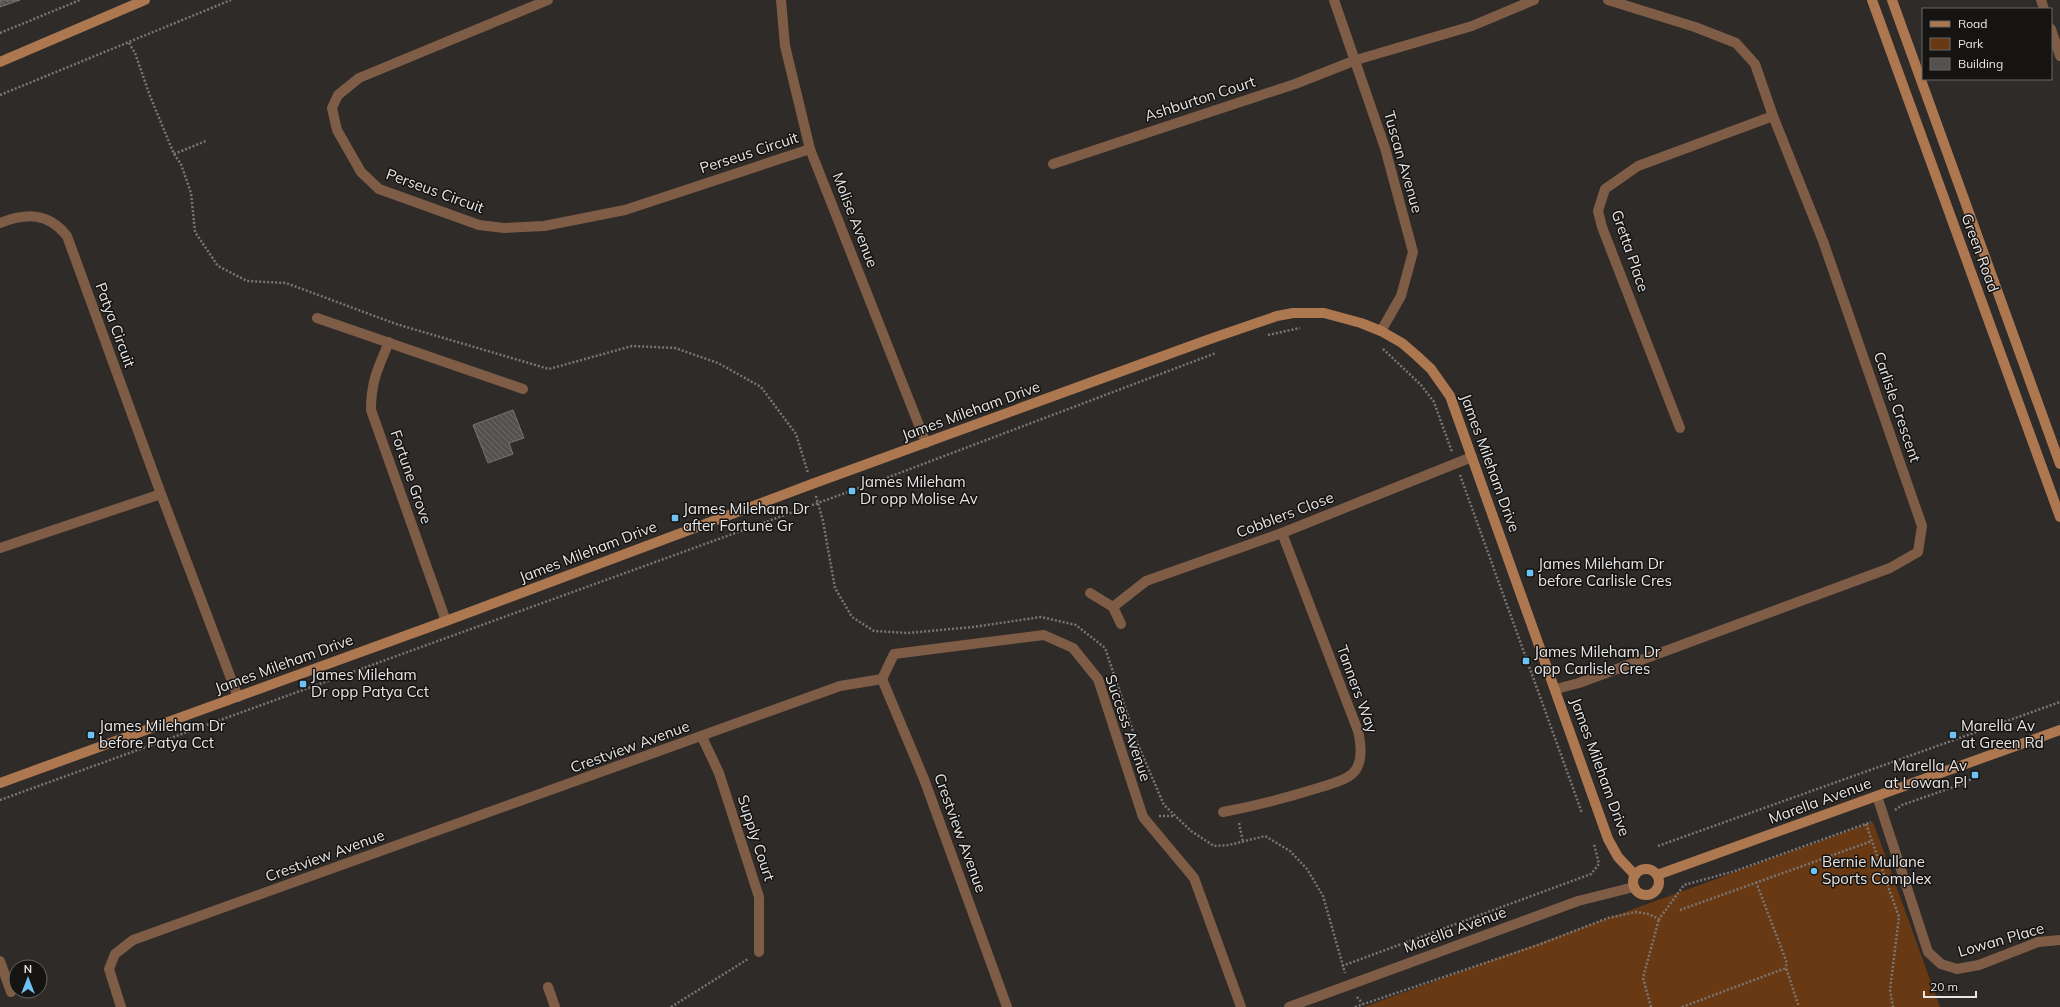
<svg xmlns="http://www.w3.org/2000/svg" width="2060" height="1007" font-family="Mulish,sans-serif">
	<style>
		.park { fill: #683912 }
		.building { fill: url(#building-back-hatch); stroke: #787573 }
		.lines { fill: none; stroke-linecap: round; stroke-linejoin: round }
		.path { stroke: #797675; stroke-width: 2.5; stroke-dasharray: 2 2; stroke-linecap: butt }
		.lane { stroke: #7f5c45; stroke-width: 10 }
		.street { stroke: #7f5c45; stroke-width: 10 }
		.secondary { stroke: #ad7750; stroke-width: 10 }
		.poi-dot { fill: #6dc2f3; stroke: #151413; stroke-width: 1.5 }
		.labels { text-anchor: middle; stroke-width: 3; stroke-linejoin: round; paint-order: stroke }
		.street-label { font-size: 15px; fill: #e8e6e5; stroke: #151413 }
		.poi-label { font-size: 15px; fill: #e8e6e5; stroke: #151413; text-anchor: start }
	</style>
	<defs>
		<pattern id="building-back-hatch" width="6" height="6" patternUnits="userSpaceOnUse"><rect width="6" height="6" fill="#54514f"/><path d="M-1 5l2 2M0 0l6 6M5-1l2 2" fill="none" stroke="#6d6a68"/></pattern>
	</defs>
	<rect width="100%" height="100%" fill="#2e2b29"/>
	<polygon class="park" points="1873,822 1940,1007 1364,1007"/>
	<g class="building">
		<polygon points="0,0 20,0 0,7"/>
		<polygon points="513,410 524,438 509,443 513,454 488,463 473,425"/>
	</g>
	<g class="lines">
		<g class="path">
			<polyline points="0,33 80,0"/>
			<polyline points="129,43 135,53 150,96 174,154 181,164 191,193 195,232 218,266 247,281 286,283 396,324 549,369 632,346 675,348 718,363 761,387 796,434 808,473"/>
			<polyline points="0,95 231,0"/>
			<polyline points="174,154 206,141"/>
			<polyline points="1268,335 1300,328"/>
			<polyline points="1383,349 1421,385 1434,402 1452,452"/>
			<polyline points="1460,475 1582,813"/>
			<polyline points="816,496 823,521 835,588 852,617 874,631 908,633 973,627 1041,617 1076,625 1105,648 1136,740 1164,805 1191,831 1214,846 1229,845 1265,836 1290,851 1307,869 1323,896 1345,973"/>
			<polyline points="0,800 873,483 1216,353"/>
			<polyline points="1895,810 1902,805 1962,784 1979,775"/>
			<polyline points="1159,816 1174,816"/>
			<polyline points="1239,823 1243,842"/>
			<polyline points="1866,824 1899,917 1890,990 1893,1007"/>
			<polyline points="1658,846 2060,702"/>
			<polyline points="1756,882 1787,963 1785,968"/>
			<polyline points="1680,910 1872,841"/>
			<polyline points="1342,966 1591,874 1599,864 1594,844"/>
			<polyline points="1357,997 1363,1004"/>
			<polyline points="671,1007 748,959"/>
			<polyline points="1355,1007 1538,945 1608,918 1636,912 1648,914 1659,919 1684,885 1735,871 1871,822"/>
			<polyline points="1651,1007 1643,978 1659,919"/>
			<polyline points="1682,1007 1786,968 1799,1007"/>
		</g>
		<polyline class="lane" points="0,961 11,992"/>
		<g class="street">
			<polyline points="548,0 359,78 338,95 332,108 337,130 361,172 379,189 479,225 504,228 544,226 625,210 810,149"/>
			<polyline points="781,0 785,46 810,149 926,443"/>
			<polyline points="1334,0 1385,148 1413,252 1401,296 1381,331"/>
			<polyline points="2041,0 2044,9"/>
			<polyline points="2051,29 2060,56"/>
			<polyline points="1053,164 1295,84 1356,60 1472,26 1534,0"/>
			<path d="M0 223C26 213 48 212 67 236L161 494 238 697"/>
			<polyline points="317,318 523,389"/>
			<path d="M389 342C378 368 371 381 371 410L446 621"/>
			<polyline points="1680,428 1602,227 1598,211 1605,189 1638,166 1773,116"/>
			<polyline points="0,548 161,494"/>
			<polyline points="1090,593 1113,607 1121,624"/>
			<polyline points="1113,607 1146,581 1282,533 1472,457"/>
			<polyline points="882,679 894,654 1044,635 1073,648 1098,679 1143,817 1194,878 1241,1007"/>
			<polyline points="1556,689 1579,683 1890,568 1918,552 1922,526 1823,241 1773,116 1755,64 1736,43 1695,27 1608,0"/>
			<polyline points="702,737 719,773 759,897 759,952"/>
			<polyline points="1877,796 1928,952 1941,964 1957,969 1979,965 2038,942 2060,940"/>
			<path d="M1223 812C1255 806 1286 798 1318 788 1329 784 1343 782 1352 774 1364 764 1361 744 1358 731L1282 533"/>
			<polyline points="548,987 555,1007"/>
			<polyline points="121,1007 109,969 115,954 133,940 840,686 882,679 924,779 1007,1007"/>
			<polyline points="1289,1007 1578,901 1634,887"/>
		</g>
		<g class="secondary">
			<polyline points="1872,0 2060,517"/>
			<polyline points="1892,0 2060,464"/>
			<polyline points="0,62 145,0"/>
			<polyline points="0,783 446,621 812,484 1210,339 1277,316 1293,313 1324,313 1361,323 1381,331 1402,343 1416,355 1431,369 1450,396 1608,839 1618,857 1635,875"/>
			<circle cx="1646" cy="882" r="13"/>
			<polyline points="1657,875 2060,730"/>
		</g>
	</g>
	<g class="poi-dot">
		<rect x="848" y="487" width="8" height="8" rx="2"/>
		<rect x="671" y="514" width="8" height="8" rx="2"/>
		<rect x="1526" y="569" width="8" height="8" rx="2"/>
		<rect x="1522" y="657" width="8" height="8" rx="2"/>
		<rect x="299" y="680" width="8" height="8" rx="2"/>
		<rect x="87" y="731" width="8" height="8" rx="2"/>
		<rect x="1949" y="731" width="8" height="8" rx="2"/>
		<rect x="1971" y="771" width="8" height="8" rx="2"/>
		<circle cx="1814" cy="871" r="4"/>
	</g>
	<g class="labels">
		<g class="street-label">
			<text transform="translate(1200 99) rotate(-18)" y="5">Ashburton Court</text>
			<text transform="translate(749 153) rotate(-18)" y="5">Perseus Circuit</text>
			<text transform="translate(1403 162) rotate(74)" y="5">Tuscan Avenue</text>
			<text transform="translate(435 191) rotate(20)" y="5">Perseus Circuit</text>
			<text transform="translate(855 220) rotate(69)" y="5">Molise Avenue</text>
			<text transform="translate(1630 251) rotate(71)" y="5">Gretta Place</text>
			<text transform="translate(1980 253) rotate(70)" y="5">Green Road</text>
			<text transform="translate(115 325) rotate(70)" y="5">Patya Circuit</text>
			<text transform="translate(1897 407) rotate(71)" y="5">Carlisle Crescent</text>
			<text transform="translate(971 411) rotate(-20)" y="5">James Mileham Drive</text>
			<text transform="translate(1490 463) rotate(70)" y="5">James Mileham Drive</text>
			<text transform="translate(411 477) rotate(71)" y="5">Fortune Grove</text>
			<text transform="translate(1285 515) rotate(-21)" y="5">Cobblers Close</text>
			<text transform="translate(588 552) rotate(-21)" y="5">James Mileham Drive</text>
			<text transform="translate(284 664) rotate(-20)" y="5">James Mileham Drive</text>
			<text transform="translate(1357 689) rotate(70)" y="5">Tanners Way</text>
			<text transform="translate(1128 728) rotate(71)" y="5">Success Avenue</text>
			<text transform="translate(630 747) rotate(-20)" y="5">Crestview Avenue</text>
			<text transform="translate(1600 767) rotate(70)" y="5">James Mileham Drive</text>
			<text transform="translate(1820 801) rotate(-20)" y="5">Marella Avenue</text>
			<text transform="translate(960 833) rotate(70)" y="5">Crestview Avenue</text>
			<text transform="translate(756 838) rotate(72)" y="5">Supply Court</text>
			<text transform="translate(325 856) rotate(-20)" y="5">Crestview Avenue</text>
			<text transform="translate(1455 930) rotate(-20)" y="5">Marella Avenue</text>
			<text transform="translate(2001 940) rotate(-16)" y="5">Lowan Place</text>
		</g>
		<g class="poi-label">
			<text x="860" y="487">James Mileham<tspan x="860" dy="17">Dr opp Molise Av</tspan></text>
			<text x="683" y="514">James Mileham Dr<tspan x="683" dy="17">after Fortune Gr</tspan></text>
			<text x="1538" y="569">James Mileham Dr<tspan x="1538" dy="17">before Carlisle Cres</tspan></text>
			<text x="1534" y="657">James Mileham Dr<tspan x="1534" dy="17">opp Carlisle Cres</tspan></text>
			<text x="311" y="680">James Mileham<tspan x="311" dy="17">Dr opp Patya Cct</tspan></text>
			<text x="99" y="731">James Mileham Dr<tspan x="99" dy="17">before Patya Cct</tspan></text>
			<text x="1961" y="731">Marella Av<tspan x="1961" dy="17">at Green Rd</tspan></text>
			<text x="1967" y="771" text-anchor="end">Marella Av<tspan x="1967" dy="17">at Lowan Pl</tspan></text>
			<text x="1822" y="867">Bernie Mullane<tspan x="1822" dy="17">Sports Complex</tspan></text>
		</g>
	</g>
	<rect x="1922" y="8" width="130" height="72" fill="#151413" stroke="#696867"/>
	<rect x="1930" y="21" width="20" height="6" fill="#ad7750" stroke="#696867"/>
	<text x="1958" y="28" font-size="12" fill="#e8e6e5">Road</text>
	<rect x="1930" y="38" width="20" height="12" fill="#683912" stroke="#696867"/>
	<text x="1958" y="48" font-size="12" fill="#e8e6e5">Park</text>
	<rect x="1930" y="58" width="20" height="12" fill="#54514f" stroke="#696867"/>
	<text x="1958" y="68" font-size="12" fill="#e8e6e5">Building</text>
	<g transform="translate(28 979)"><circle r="19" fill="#151413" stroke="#696867"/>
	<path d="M0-3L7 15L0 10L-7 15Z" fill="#6dc2f3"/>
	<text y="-6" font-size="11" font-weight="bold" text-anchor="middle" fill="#e8e6e5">N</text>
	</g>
	<path d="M1924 991v6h52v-6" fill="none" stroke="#e8e6e5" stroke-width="2"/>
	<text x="1930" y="991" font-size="12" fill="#e8e6e5" stroke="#151413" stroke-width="3" paint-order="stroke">20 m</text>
</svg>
